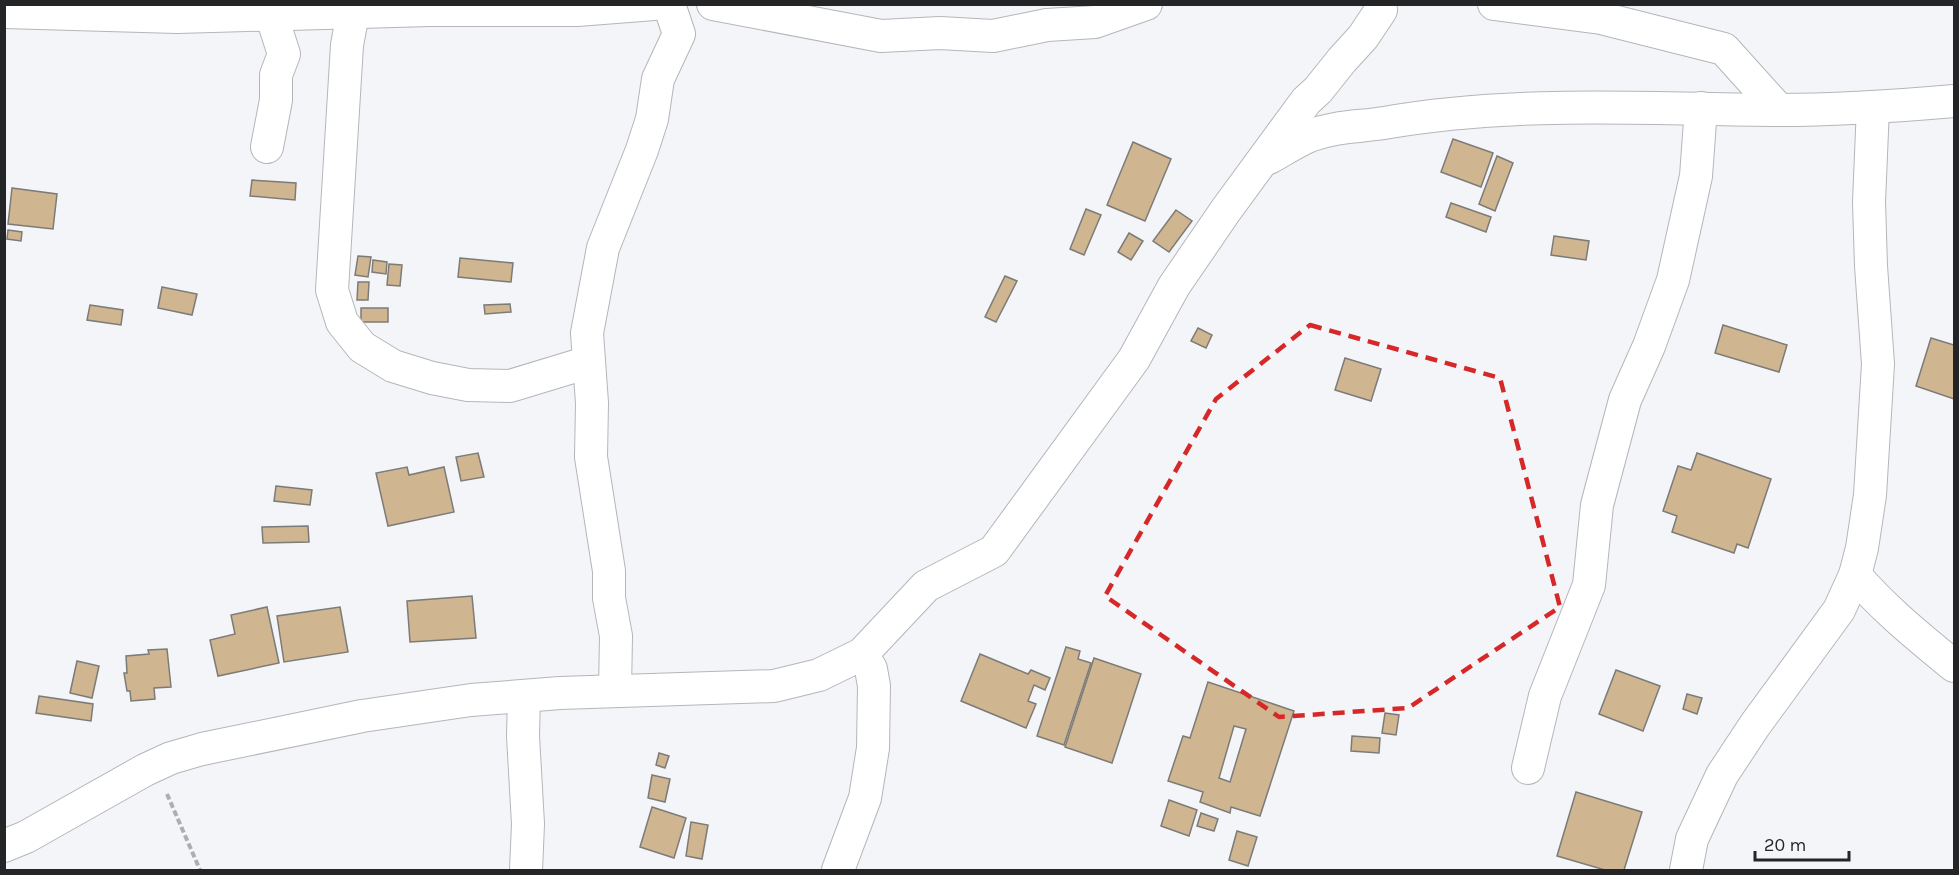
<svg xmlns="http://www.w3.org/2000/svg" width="1959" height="875" font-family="Karla,sans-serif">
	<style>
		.building { fill: #cfb590; stroke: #7d7b78; stroke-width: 1.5; fill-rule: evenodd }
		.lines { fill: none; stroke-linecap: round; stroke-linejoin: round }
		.minor-casing { stroke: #b4b6b9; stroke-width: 34 }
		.path { stroke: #acaeb0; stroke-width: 4; stroke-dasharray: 6 3; stroke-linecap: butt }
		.minor { stroke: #fff; stroke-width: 32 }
		.marked { fill: none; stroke: #d62828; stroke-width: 4.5; stroke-dasharray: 12 8; stroke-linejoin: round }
	</style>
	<rect width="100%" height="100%" fill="#f3f5f8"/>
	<g class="building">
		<polygon points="1453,139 1493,153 1481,187 1441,172"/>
		<polygon points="1133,142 1171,159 1145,221 1107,205"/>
		<polygon points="1497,156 1513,163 1495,211 1479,204"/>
		<polygon points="252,180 296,183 295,200 250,196"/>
		<polygon points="12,188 57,194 53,229 8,224"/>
		<polygon points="1451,203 1491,217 1486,232 1446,217"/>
		<polygon points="1086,209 1101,215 1084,255 1070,249"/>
		<polygon points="1176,210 1192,221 1169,252 1153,241"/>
		<polygon points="8,230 22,232 21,241 7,239"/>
		<polygon points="1129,233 1143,241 1131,260 1118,252"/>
		<polygon points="1554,236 1589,241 1586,260 1551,255"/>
		<polygon points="358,256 371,257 368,277 355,275"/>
		<polygon points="460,258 513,263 511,282 458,277"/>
		<polygon points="373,260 387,262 386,274 372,272"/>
		<polygon points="389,264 402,265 400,286 387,285"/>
		<polygon points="1005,276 1017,281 996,322 985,317"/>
		<polygon points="358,282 369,282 368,300 357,300"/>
		<polygon points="162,287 197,294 192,315 158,308"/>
		<polygon points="510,304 511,312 485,314 484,305"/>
		<polygon points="90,305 123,310 121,325 87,320"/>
		<rect x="361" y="308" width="27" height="14"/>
		<polygon points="1723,325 1787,345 1779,372 1715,353"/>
		<polygon points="1198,328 1212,335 1206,348 1191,341"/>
		<polygon points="1931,338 1954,345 1954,399 1916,386"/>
		<polygon points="1345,358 1381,369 1371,401 1335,390"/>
		<polygon points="478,453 484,477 461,481 456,457"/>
		<polygon points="1697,453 1771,479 1748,548 1737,544 1734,553 1672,532 1677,516 1663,511 1678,466 1691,470"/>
		<polygon points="407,467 409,475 444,467 454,512 388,526 376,473"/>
		<polygon points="276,486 312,490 310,505 274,501"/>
		<polygon points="308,526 309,542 263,543 262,527"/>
		<polygon points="472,596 476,638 410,642 407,601"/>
		<polygon points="267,607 279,663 218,676 210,640 235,634 231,615"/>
		<polygon points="340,607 348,652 284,662 277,616"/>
		<polygon points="1066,647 1080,651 1078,659 1091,663 1064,745 1037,736"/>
		<polygon points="167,649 171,687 154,688 155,699 131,701 130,691 127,691 124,673 127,673 126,656 149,654 148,650"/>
		<polygon points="980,654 1028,674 1031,670 1050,678 1045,690 1034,685 1028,701 1036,704 1026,728 961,701"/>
		<polygon points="1094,658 1141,674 1112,763 1065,747"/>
		<polygon points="77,661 99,666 92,698 70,693"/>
		<polygon points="1616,670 1660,686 1643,731 1599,714"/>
		<path d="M1208 682 1294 711 1260 816 1231 807 1230 813 1200 802 1203 792 1168 781 1183 736 1190 738ZM1234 726 1246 729 1230 782 1219 778Z"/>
		<polygon points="1687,694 1702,698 1697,714 1683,709"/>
		<polygon points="39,696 93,704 91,721 36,713"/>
		<polygon points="1385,713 1399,715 1396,735 1382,733"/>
		<polygon points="1352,736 1380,738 1379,753 1351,751"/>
		<polygon points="659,753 669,756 665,768 656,765"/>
		<polygon points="652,775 670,779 665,802 648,798"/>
		<polygon points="1576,792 1642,812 1624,870 1605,870 1557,856"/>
		<polygon points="1169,800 1197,810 1189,836 1161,826"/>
		<polygon points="652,807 686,818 674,858 640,847"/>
		<polygon points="1201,813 1218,819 1214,831 1197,826"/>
		<polygon points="691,822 708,825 702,859 686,856"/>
		<polygon points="1237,831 1257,837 1248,866 1229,860"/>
	</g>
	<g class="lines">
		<defs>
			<g id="minor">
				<polyline points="351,4 353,13 347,45 332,290 342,322 362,347 393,366 432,378 468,385 510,386 589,362"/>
				<polyline points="713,4 881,36 940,33 993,36 1047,25 1095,22 1146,4"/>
				<polyline points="1494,4 1601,18 1724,49 1779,110"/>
				<polyline points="4,12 177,17 430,10 577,10 654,4"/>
				<polyline points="267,147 276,100 276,75 284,54 271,14"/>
				<path d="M1269 158C1282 151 1295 142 1309 136 1335 126 1358 127 1384 123 1515 100 1646 109 1778 110 1837 110 1896 106 1954 101"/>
				<path d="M1855 575C1885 610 1919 637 1954 666"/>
				<polyline points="615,691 616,636 609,598 609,571 591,457 592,403 587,333 603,248 642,150 652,119 658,79 679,34 669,4"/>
				<polyline points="524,696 523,736 528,824 526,870"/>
				<polyline points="1528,768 1545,696 1589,585 1597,505 1625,400 1649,346 1673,280 1696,176 1701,108"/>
				<polyline points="4,846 26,837 145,770 171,758 202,749 362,716 471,700 560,693 774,686 819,675 862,654 926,586 994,551 1134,359 1174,286 1226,210 1306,101 1318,90 1342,60 1363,37 1381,10"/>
				<polyline points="838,870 865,798 873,748 874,686 871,669 862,654"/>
				<polyline points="1686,870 1692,839 1722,775 1755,725 1839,610 1855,575 1862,548 1870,495 1878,364 1871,266 1869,202 1873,107"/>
			</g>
		</defs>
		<use href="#minor" class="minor-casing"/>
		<polyline class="path" points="167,794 200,870"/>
		<use href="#minor" class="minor"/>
	</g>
	<path class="marked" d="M1310 325 1500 378 1560 607 1408 708 1279 717 1105 596 1216 399Z"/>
	<rect width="1959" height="875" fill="none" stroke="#242526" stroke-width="12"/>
	<path d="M1755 851v9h94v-9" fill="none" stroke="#242526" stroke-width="3"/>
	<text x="1764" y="851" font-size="18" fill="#242526" stroke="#f3f5f8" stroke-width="4.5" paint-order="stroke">20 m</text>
</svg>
